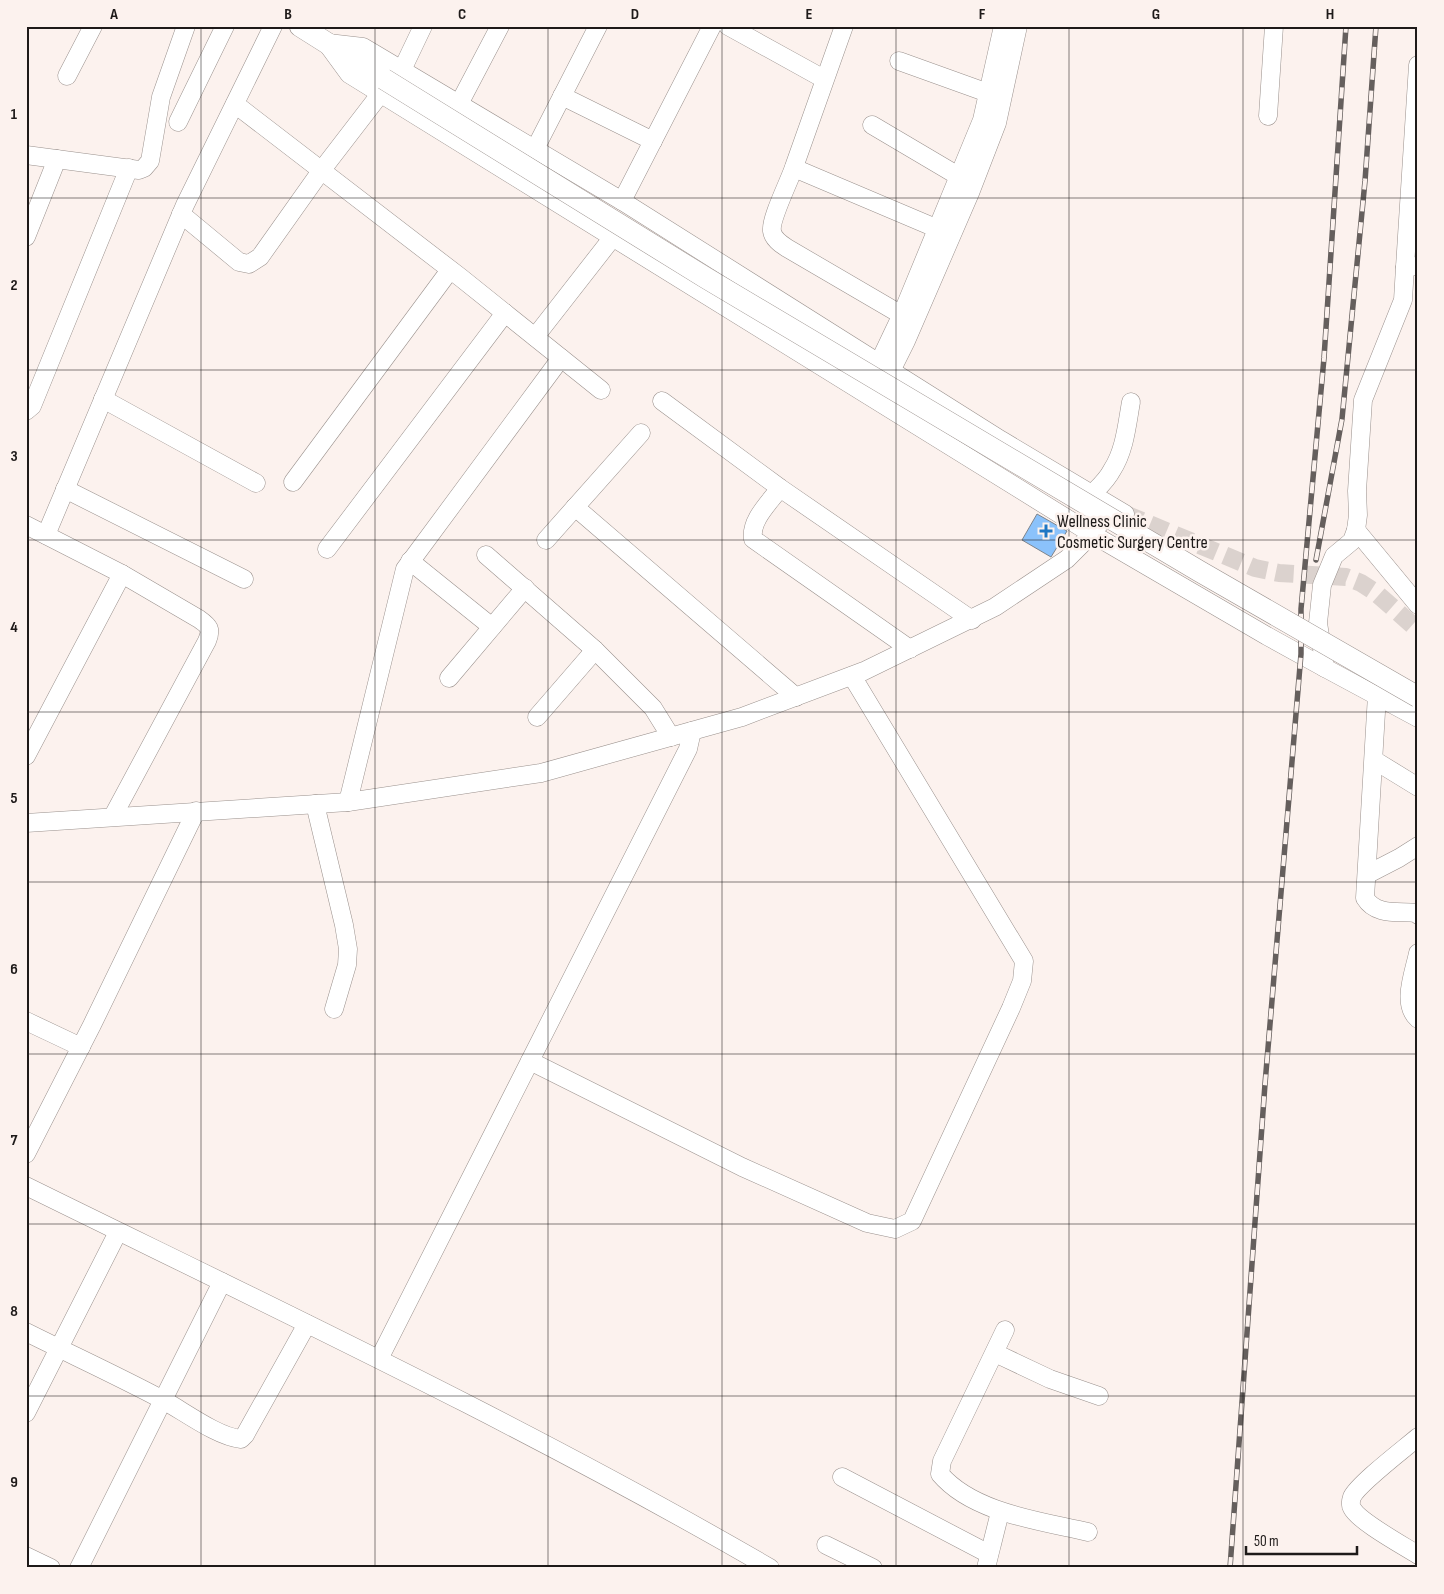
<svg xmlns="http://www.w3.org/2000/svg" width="1444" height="1594" font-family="'Sofia Sans Condensed',sans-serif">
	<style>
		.building { fill: #8bc2fb; stroke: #7e848b }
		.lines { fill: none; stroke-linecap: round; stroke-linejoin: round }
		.minor-tunnel { stroke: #dbd2ce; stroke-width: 18; stroke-dasharray: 18 9; stroke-linecap: butt }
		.minor-casing { stroke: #9a918d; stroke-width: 19 }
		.major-casing { stroke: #9a918d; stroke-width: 22 }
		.minor { stroke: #fff; stroke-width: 18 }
		.major { stroke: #fff; stroke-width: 21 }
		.rail-casing { stroke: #655f5d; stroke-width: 5.5 }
		.rail { stroke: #fcf2ee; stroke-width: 4; stroke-dasharray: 11; stroke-linecap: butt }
		.major-bridge-casing { stroke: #9a918d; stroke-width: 22; stroke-linecap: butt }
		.major-bridge { stroke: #fff; stroke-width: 21 }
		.grid { fill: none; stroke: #1e1a19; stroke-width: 1; stroke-opacity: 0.55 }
		.poi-dot { fill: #1f77c4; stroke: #fcf2ee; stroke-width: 2 }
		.labels { text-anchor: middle; stroke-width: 5; stroke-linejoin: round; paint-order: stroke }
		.poi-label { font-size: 18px; fill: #1e1a19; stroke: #fcf2ee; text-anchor: start }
		.neatline { fill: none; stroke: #1e1a19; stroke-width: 2 }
		.grid-label { font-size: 16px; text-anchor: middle; font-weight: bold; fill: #1e1a19 }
	</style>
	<rect width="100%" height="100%" fill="#fcf2ee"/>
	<polygon class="building" points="1037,514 1067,531 1051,557 1022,540"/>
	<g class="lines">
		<polyline class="minor-tunnel" points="1125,514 1255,568 1279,573 1346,577 1361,583 1375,592 1418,630"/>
		<defs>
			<g id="minor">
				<polyline points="728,26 824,79"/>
				<path d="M844 26C827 73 811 120 794 167 790 180 770 219 772 231 773 239 781 244 787 248L912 321"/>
				<polyline points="328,43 363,47 622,201 1001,440 1125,514"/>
				<polyline points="330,48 349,74 1092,534 1267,636 1325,668"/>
				<polyline points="899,61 988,93"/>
				<polyline points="1418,65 1405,267 1418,266"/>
				<polyline points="402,70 423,26"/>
				<polyline points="67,76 93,26"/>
				<polyline points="562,96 653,141"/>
				<polyline points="235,104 460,277 601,390"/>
				<polyline points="459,104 500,26"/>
				<polyline points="1268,116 1274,26"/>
				<polyline points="178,122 225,26"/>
				<polyline points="872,125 960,177"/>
				<polyline points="535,149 598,26"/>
				<polyline points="26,155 139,170 144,168 150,161 161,97 186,26"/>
				<polyline points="794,168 938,229"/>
				<polyline points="622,201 712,26"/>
				<polyline points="181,214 239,262 249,264 260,257 321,171 381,93"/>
				<polyline points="26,237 57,159"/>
				<polyline points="1405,267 1403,300 1363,400 1357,491 1358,515 1356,530 1352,541 1334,556 1322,585 1318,623 1325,668 1418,718"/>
				<polyline points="535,337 613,237"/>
				<polyline points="874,373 902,314 982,120 1003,26"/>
				<polyline points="886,381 906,341 970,193 997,123 1018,26"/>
				<polyline points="103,399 256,483"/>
				<polyline points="662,401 780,488 972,620"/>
				<polyline points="26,411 32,406 129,168"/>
				<polyline points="293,482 450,270"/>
				<path d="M780 488C770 502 750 520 753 539L910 649"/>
				<polyline points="65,489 244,579"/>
				<path d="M1092 494C1099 487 1107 480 1112 470 1125 450 1127 424 1131 402"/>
				<polyline points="575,507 796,697"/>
				<path d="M26 525 122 574 199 619C209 626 212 629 207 641L113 816"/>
				<polyline points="1356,530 1418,605"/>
				<polyline points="46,535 185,205 273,26"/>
				<polyline points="546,540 641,433"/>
				<polyline points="327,549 505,313"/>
				<polyline points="486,555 595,650 653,708 671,737"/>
				<polyline points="410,561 492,627"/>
				<polyline points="449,678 525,588"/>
				<path d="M1377 695 1365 898C1376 916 1398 911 1416 913L1418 915"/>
				<polyline points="537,717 595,650"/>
				<polyline points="26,756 122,574"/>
				<polyline points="1374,760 1418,787"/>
				<polyline points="348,802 405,569 561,358"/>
				<polyline points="315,804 344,925 348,949 347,965 334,1009"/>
				<polyline points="26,823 348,802 541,773 742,717 864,671 995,607 1067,559 1092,534 1112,507"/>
				<polyline points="1368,874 1399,858 1418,846"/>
				<path d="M1418 953C1414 973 1401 1004 1418 1019"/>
				<polyline points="26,1021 81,1047"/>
				<polyline points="530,1061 742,1167 867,1223 895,1229 912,1221 1011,1008 1022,981 1024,961 852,676"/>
				<polyline points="26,1154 92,1025 196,811"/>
				<path d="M26 1186C276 1309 529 1428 770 1568"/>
				<path d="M1005 1330 942 1461 940 1474C973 1513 1041 1521 1088 1532"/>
				<path d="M26 1332C72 1355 118 1376 163 1400 185 1412 218 1437 241 1439L245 1435 307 1324"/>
				<polyline points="995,1353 1050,1379 1099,1396"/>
				<polyline points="379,1359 688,749 692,731"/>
				<polyline points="26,1413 118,1232"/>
				<path d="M1418 1437C1404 1449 1358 1484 1352 1497 1351 1500 1350 1505 1352 1508 1358 1521 1404 1546 1418 1555"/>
				<polyline points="842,1477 989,1554"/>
				<polyline points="826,1545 873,1568"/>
				<polyline points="26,1556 51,1568"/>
				<polyline points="79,1568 222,1282"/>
				<polyline points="986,1568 1000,1512"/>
			</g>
			<polyline id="major" points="300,26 384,79"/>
		</defs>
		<use href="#minor" class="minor-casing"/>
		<use href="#major" class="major-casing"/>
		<use href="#minor" class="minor"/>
		<use href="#major" class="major"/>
		<defs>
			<g id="rail">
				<polyline points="1316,560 1342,419 1365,181 1376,26"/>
				<polyline points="1230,1568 1265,1084 1301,654 1301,609 1324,358 1346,26"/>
			</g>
		</defs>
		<use href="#rail" class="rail-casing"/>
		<use href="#rail" class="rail"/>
		<defs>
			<polyline id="major-bridge" points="384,79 706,278 1199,571 1418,697"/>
		</defs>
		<use href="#major-bridge" class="major-bridge-casing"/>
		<use href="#major-bridge" class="major-bridge"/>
	</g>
	<path class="grid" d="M201 26V1568M375 26V1568M548 26V1568M722 26V1568M896 26V1568M1069 26V1568M1243 26V1568M26 198H1418M26 370H1418M26 540H1418M26 712H1418M26 882H1418M26 1054H1418M26 1224H1418M26 1396H1418"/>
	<path class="poi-dot" d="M1043.5 523.5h5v5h5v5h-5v5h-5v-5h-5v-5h5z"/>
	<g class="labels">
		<g class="poi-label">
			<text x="1057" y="527">Wellness Clinic<tspan x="1057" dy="21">Cosmetic Surgery Centre</tspan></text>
		</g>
	</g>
	<rect width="1444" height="1594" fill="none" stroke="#fcf2ee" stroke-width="55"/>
	<path d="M1246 1546v8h111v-8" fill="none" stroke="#1e1a19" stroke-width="2.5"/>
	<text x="1254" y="1546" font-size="15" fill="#1e1a19" stroke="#fcf2ee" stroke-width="4" paint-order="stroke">50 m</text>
	<rect x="28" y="28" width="1388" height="1538" class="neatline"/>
	<g class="grid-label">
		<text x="114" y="19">A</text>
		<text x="288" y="19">B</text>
		<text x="462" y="19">C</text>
		<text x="635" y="19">D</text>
		<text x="809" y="19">E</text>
		<text x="982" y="19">F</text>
		<text x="1156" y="19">G</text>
		<text x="1330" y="19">H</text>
		<text x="14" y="119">1</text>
		<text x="14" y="290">2</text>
		<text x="14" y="461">3</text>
		<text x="14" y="632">4</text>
		<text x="14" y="803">5</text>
		<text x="14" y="974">6</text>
		<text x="14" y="1145">7</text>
		<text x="14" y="1316">8</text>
		<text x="14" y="1487">9</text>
	</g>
</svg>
